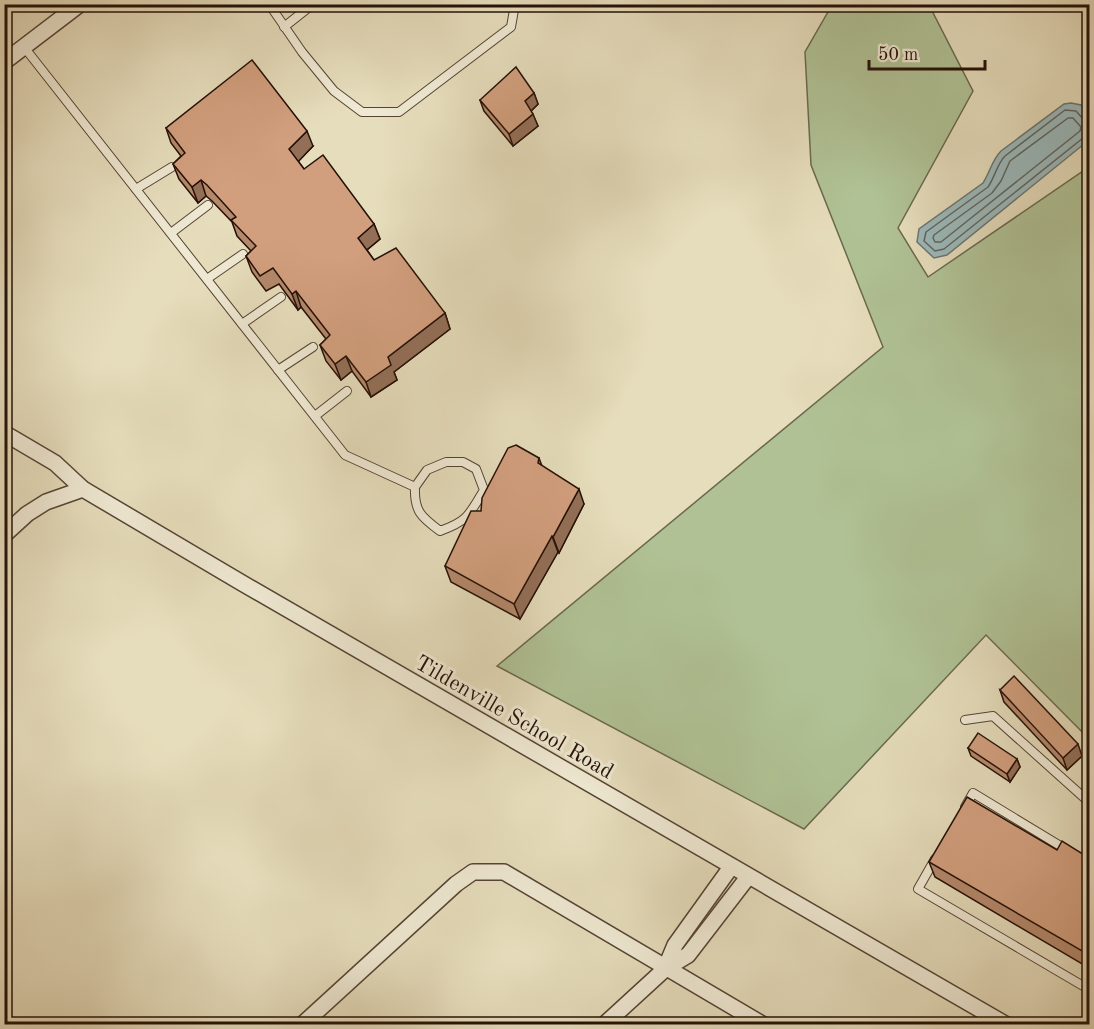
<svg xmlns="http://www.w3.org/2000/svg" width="1094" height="1029" font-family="'Old Standard TT',serif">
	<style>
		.green { fill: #b0c295; stroke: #6a694e; stroke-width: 1.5 }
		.water { fill: #9bb9bb; stroke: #6c7573; stroke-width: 1.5 }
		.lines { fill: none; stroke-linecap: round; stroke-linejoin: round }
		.shore { stroke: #606461; stroke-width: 1.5 }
		.lane-casing { stroke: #554334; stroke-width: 10 }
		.street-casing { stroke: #554334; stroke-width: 18 }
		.lane { stroke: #efe9d3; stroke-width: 8 }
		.street { stroke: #efe9d3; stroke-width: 15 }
		.wall { fill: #b5896c; stroke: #251007; stroke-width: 1.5 }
		.shaded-wall { fill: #936f58; stroke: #251007; stroke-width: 1.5 }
		.building { fill: #d29f7e; stroke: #251007; stroke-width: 1.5 }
		.labels { text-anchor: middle; stroke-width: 6; stroke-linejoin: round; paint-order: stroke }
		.street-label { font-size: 22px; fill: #251007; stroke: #efe9d3 }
	</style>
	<rect width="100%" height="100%" fill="#e6ddbc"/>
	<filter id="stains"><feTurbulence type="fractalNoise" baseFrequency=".00333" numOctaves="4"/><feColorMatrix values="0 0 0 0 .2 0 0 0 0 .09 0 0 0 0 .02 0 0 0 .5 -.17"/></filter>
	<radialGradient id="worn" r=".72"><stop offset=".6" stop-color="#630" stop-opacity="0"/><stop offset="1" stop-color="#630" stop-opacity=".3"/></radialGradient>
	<polygon class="green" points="832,5 929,5 973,91 898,228 928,277 1089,167 1090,740 986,635 804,829 497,666 883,347 811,165 805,52"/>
	<path class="water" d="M1071 103 1081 105 1089 119V140L947 255 934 258 917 242 919 229 983 183C990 172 992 160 1001 151L1064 104Z"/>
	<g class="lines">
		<g class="shore">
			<polygon points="1068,118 1073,118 1081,127 1080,131 941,242 935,242 933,238 934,235 992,193 1001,181 1010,161"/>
			<path d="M1090 121 1084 120 1076 111 1065 110 1005 156C997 164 995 177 988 187L926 232 924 241 935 251 944 249 1083 138 1090 136"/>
		</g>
		<defs>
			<g id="lane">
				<polyline points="269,4 302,52 334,91 362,112 399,112 511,27 515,4"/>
				<polyline points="284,27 313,4"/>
				<path d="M24 47 345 455 415 487C414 511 421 517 440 531 468 521 469 515 484 490L476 469 463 462H446L427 470 415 487"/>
				<polyline points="136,189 172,167"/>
				<polyline points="171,233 208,205"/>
				<polyline points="207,279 243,254"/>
				<polyline points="242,324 281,297"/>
				<polyline points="278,370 313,347"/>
				<polyline points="315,416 347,391"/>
				<polyline points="965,720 993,716 1090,803"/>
				<polyline points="965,807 973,793 1067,850"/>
				<polyline points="935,859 918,889 1090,990"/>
			</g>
			<g id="street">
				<polyline points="4,62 80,4"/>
				<polyline points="4,433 55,463 83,489 242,583 1005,1024"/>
				<polyline points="4,535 27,514 46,502 83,489"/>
				<polyline points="665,969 675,945 731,867"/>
				<polyline points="303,1024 456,884 473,872 504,872 762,1024"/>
				<polyline points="605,1024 665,969 688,955 748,877"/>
			</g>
		</defs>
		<use href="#lane" class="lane-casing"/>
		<use href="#street" class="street-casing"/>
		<use href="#lane" class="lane"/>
		<use href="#street" class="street"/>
	</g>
	<g class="wall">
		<polygon points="534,93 538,104 531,111 538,126 513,146 484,111 480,100"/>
		<polygon points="166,128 313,146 298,161 304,169 374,224 380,239 367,250 374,260 445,313 450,329 394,372 397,380 371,397 352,371 341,380 326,361 320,345 326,339 301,307 298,310 279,284 266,291 252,272 246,256 251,251 237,236 232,222 212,201 206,196 198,203 179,179 173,164 181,156 171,143"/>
		<polygon points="539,458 542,466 584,504 559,553 558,552 520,619 451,582 445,566 481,511"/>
		<polygon points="1000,690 1082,756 1067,770 1004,702"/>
		<polygon points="968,748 1017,759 1020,767 1010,782 971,756"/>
		<polygon points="1057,850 1081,853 1089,855 1089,968 935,877 929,862"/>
	</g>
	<g class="shaded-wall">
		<polygon points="534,93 538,104 529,113 525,101"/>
		<polygon points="533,114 538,126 513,146 509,134"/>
		<polygon points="307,131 313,146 295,165 289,149"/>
		<polygon points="201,180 206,196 198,203 192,187"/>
		<polygon points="374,224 380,239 363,253 358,238"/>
		<polygon points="296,291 301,307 298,310 292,294"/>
		<polygon points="445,313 450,329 394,372 397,380 371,397 366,382 388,357"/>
		<polygon points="346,356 352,371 341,380 335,364"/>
		<polygon points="579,489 584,504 559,553 553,537"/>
		<polygon points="552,536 558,552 520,619 514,604"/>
		<polygon points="1078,744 1082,756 1067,770 1063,758"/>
		<polygon points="1017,759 1020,767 1010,782 1007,774"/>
	</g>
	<g class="building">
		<polygon points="252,60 307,131 289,149 304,169 323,155 374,224 358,238 374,260 396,248 445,313 388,357 391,365 366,382 346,356 335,364 320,345 330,335 296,291 292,294 273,268 260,276 246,256 256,246 231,220 236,217 207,185 201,180 192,187 173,164 185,153 166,128"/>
		<polygon points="516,67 534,93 525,101 533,114 509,134 480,100"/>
		<polygon points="516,445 539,458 538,463 579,489 553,537 552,536 514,604 445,566 471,511 481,511 482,498 508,448"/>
		<polygon points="1014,676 1078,744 1063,758 1000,690"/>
		<polygon points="978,733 1017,759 1007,774 968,748"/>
		<polygon points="967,797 1057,850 1062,841 1081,853 1086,853 1089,855 1089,955 929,862"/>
	</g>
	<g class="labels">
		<g class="street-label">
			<text transform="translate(515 716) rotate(30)" y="8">Tildenville School Road</text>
		</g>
	</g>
	<rect width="1094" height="1029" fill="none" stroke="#e6ddbc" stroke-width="24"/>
	<rect x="6" y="6" width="1082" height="1017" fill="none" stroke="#251007" stroke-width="3"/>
	<rect x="12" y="12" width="1070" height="1005" fill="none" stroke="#251007" stroke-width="1.5"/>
	<path d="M869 60v9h116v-9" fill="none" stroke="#251007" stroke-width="3"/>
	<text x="878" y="60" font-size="18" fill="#251007" stroke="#efe9d3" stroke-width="4.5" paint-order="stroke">50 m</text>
	<rect width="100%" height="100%" filter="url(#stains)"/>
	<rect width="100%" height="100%" fill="url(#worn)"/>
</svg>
